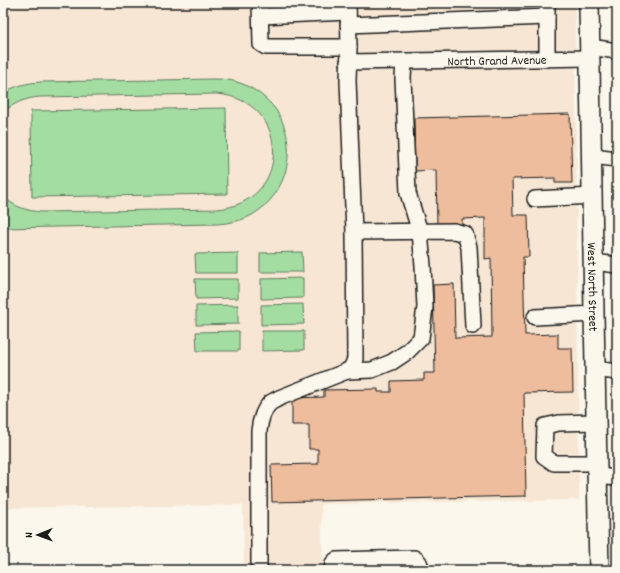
<svg xmlns="http://www.w3.org/2000/svg" width="620" height="573" font-family="Dekko,sans-serif">
	<style>
		.built { fill: #f7e6d4 }
		.green { fill: #a4dda2; stroke: #607c5f }
		.building { fill: #edbd9d; stroke: #1c1c1c }
		.lines { fill: none; stroke-linecap: round; stroke-linejoin: round }
		.minor-casing { stroke: #1c1c1c; stroke-width: 18 }
		.major-casing { stroke: #1c1c1c; stroke-width: 22 }
		.minor { stroke: #fbf7ec; stroke-width: 15 }
		.major { stroke: #fbf7ec; stroke-width: 19 }
		.labels { text-anchor: middle; stroke-width: 3.5; stroke-linejoin: round; paint-order: stroke }
		.street-label { font-size: 13px; fill: #1c1c1c; stroke: #fbf7ec }
	</style>
	<rect width="100%" height="100%" fill="#fbf7ec"/>
	<filter id="ink" filterUnits="userSpaceOnUse"><feTurbulence type="fractalNoise" baseFrequency=".025" numOctaves="2"/><feDisplacementMap in="SourceGraphic" scale="8" xChannelSelector="R" yChannelSelector="G"/><feConvolveMatrix kernelMatrix="1 2 1 2 8 2 1 2 1" color-interpolation-filters="sRGB"/></filter>
	<g filter="url(#ink)">
		<polygon class="built" points="3,3 575,3 579,500 321,504 323,570 244,570 243,505 3,508"/>
		<g class="green">
			<path d="M215 79C224 79 232 80 240 83 254 88 267 98 276 110 299 144 289 194 252 215 241 221 230 223 217 224L3 228V196C14 207 27 211 42 212L217 209C293 203 292 99 216 94L40 97C26 98 14 103 3 112V93C15 86 26 83 40 82Z"/>
			<polygon points="226,108 227,194 32,197 31,111"/>
			<polygon points="302,252 303,272 260,272 260,253"/>
			<polygon points="238,253 238,273 196,273 195,254"/>
			<polygon points="303,278 303,298 261,299 261,279"/>
			<polygon points="195,279 238,279 238,298 196,299"/>
			<polygon points="303,304 304,324 261,325 261,305"/>
			<polygon points="238,305 238,324 196,325 196,306"/>
			<polygon points="239,331 239,351 197,351 196,332"/>
			<polygon points="262,331 304,331 304,350 262,351"/>
		</g>
		<polygon class="building" points="570,114 572,183 555,183 555,178 512,179 513,215 528,215 529,257 523,257 525,335 558,334 558,348 572,348 573,392 524,393 526,496 272,502 271,465 318,464 318,449 309,449 309,425 292,425 292,398 324,397 324,390 378,389 378,392 391,392 391,381 424,380 424,373 435,373 433,285 454,284 455,338 492,337 491,258 485,259 485,218 462,219 462,225 437,226 436,170 415,171 414,118"/>
		<g class="lines">
			<defs>
				<g id="minor">
					<polyline points="260,3 261,44 266,47 349,47"/>
					<polyline points="547,3 547,59"/>
					<polyline points="261,16 348,12"/>
					<polyline points="348,25 547,17"/>
					<polyline points="590,47 617,51"/>
					<path id="s1" d="M348 62 590 58"/>
					<polyline points="592,156 617,159"/>
					<polyline points="535,199 593,196"/>
					<polyline points="354,232 454,231 465,234 469,247 473,326"/>
					<polyline points="594,262 617,265"/>
					<polyline points="535,317 594,314"/>
					<polyline points="595,369 617,372"/>
					<polyline points="347,371 372,370 392,362 407,352 421,338 425,307 423,266 420,232 408,193 403,78 404,61"/>
					<polyline points="596,422 559,423 545,426 544,456 554,463 597,463"/>
					<polyline points="597,476 617,478"/>
					<path d="M259 570V431C260 422 263 410 270 403 273 401 276 400 279 398L347 371 352 367 355 359 354 232 348 81 349 47 348 3"/>
					<path d="M332 570 333 563 336 560 414 558C420 561 421 564 420 570"/>
				</g>
				<g id="major">
					<path id="s2" d="M589 3 594 314 599 570"/>
				</g>
			</defs>
			<use href="#minor" class="minor-casing"/>
			<use href="#major" class="major-casing"/>
			<use href="#minor" class="minor"/>
			<use href="#major" class="major"/>
		</g>
	</g>
	<g class="labels">
		<g class="street-label">
			<text dy="5" stroke="none"><textPath href="#s1" startOffset="149">North Grand Avenue</textPath></text>
			<text dy="5" stroke="none"><textPath href="#s2" startOffset="284">West North Street</textPath></text>
		</g>
	</g>
	<rect width="620" height="573" fill="none" stroke="#fbf7ec" stroke-width="16"/>
	<rect x="8" y="8" width="604" height="557" fill="none" stroke="#1c1c1c" stroke-width="1.5" filter="url(#ink)"/>
	<g transform="translate(38 535) rotate(269)" stroke="#fbf7ec" stroke-width="3" paint-order="stroke">
	<path d="M0-3L7 15L0 10L-7 15Z" fill="#1c1c1c"/>
	<text y="-6" font-size="11" font-weight="bold" text-anchor="middle" fill="#1c1c1c">N</text>
	</g>
</svg>
